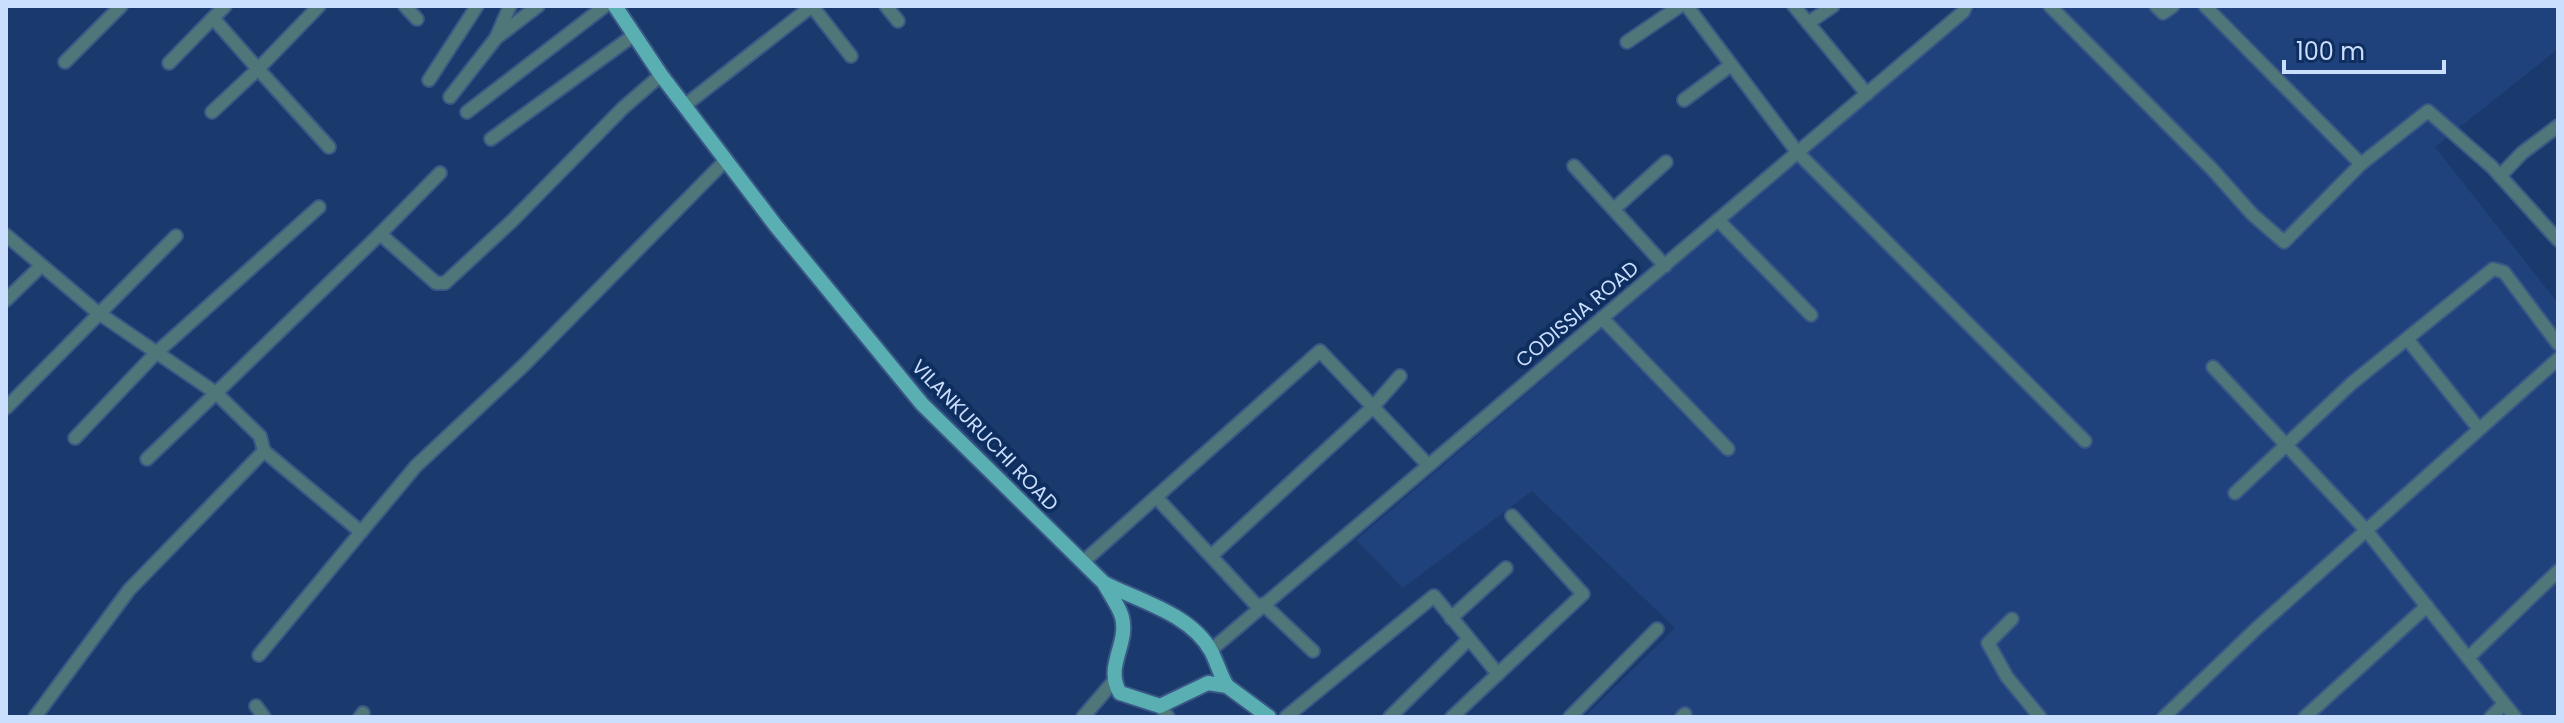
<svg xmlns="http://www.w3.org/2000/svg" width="2564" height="723" font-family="Poppins,sans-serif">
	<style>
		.built { fill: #1f427c }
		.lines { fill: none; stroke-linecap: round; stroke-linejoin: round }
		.minor-casing { stroke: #3a5786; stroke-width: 16 }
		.major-casing { stroke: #3a5786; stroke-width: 18 }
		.minor { stroke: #4f7678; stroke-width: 12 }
		.major { stroke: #5aafb3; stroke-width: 14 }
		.labels { text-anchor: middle; stroke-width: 8; stroke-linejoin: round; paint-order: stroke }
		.street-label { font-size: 20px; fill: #cadefd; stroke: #0f2e60 }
	</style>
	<rect width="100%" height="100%" fill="#1a396c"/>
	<polygon class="built" points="1979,6 2558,6 2558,49 2435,147 2558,303 2558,717 1584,717 1675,628 1532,491 1403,588 1356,540"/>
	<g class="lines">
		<defs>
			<g id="minor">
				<polyline points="225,6 213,18 258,69 319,6"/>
				<polyline points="405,6 417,19"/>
				<polyline points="812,6 851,56"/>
				<polyline points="886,6 898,21"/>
				<polyline points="1687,6 1798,153 2085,441"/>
				<polyline points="1794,6 1867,94"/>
				<polyline points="2050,6 2212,169 2252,214 2284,242 2361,164 2428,111 2492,167 2558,240"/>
				<polyline points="2156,6 2163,13 2173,6"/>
				<polyline points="2205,6 2361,164"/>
				<polyline points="1808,23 1833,6"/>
				<polyline points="496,38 510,6"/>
				<polyline points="1627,42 1680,6"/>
				<polyline points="65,62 121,6"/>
				<polyline points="169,63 213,18"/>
				<polyline points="429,80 477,6"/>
				<polyline points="450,97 496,38 538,6"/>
				<polyline points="1684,100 1731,65"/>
				<polyline points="684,106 812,6"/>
				<polyline points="212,112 258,69 329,147"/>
				<polyline points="467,112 605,6"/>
				<polyline points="491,139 634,35"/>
				<polyline points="1574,166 1665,266"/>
				<polyline points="2500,176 2522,153 2558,126"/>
				<polyline points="1614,209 1666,162"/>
				<polyline points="1718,220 1811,315"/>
				<polyline points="380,234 440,173"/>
				<polyline points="6,235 97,312 216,393 147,459"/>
				<polyline points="6,300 41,266"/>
				<polyline points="1602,318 1728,449"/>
				<polyline points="2408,340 2479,429"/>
				<polyline points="2213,367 2366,530 2515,717"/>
				<polyline points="6,408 176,236"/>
				<polyline points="75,438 155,354 319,207"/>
				<polyline points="264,451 260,436 216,393 380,234 436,283 445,283 512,221 623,108 661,75"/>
				<polyline points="2235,493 2352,383 2493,269 2504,272 2558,344"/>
				<polyline points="1156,497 1259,608"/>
				<polyline points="1211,556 1373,407 1400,376"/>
				<polyline points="1083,562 1320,351 1428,465"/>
				<polyline points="1263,604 1313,651"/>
				<polyline points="1451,618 1506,568"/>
				<polyline points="2012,619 1988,643 2007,677 2040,717"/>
				<polyline points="1211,650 1963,12 1966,6"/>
				<polyline points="259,655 361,532"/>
				<polyline points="2468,658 2558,571"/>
				<polyline points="256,706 264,717"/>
				<polyline points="1160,706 1168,717"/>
				<polyline points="35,717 129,590 264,451 361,532 416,466 524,365 726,160"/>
				<polyline points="360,717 363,713"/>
				<polyline points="1083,717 1113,682"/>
				<polyline points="1286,717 1434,596 1498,674"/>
				<polyline points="1390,717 1468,640"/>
				<polyline points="1452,717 1583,594 1512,516"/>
				<polyline points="1570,717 1657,629"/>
				<polyline points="1682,717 1685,714"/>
				<polyline points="2164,717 2257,628 2558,359"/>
				<polyline points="2305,717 2427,606"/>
				<polyline points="2491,717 2504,704"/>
			</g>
			<g id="major">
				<path d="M615 6 661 75 776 226 922 404 1104 583C1109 593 1119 606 1122 617 1129 645 1104 666 1120 693L1160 706 1208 683 1227 686 1269 717"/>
				<path d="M1104 583C1139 601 1191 614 1211 651 1217 662 1220 675 1227 686"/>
			</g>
		</defs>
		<use href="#minor" class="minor-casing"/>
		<use href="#major" class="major-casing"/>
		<use href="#minor" class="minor"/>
		<use href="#major" class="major"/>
	</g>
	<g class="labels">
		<g class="street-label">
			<text transform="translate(1577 314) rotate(-40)" y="7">CODISSIA ROAD</text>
			<text transform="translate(985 435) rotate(46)" y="7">VILANKURUCHI ROAD</text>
		</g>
	</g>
	<rect width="2564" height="723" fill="none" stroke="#cadefd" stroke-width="16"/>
	<path d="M2284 60v12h160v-12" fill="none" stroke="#cadefd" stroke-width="4"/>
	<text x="2296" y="60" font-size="24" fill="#cadefd" stroke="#0f2e60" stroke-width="6" paint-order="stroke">100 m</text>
</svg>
